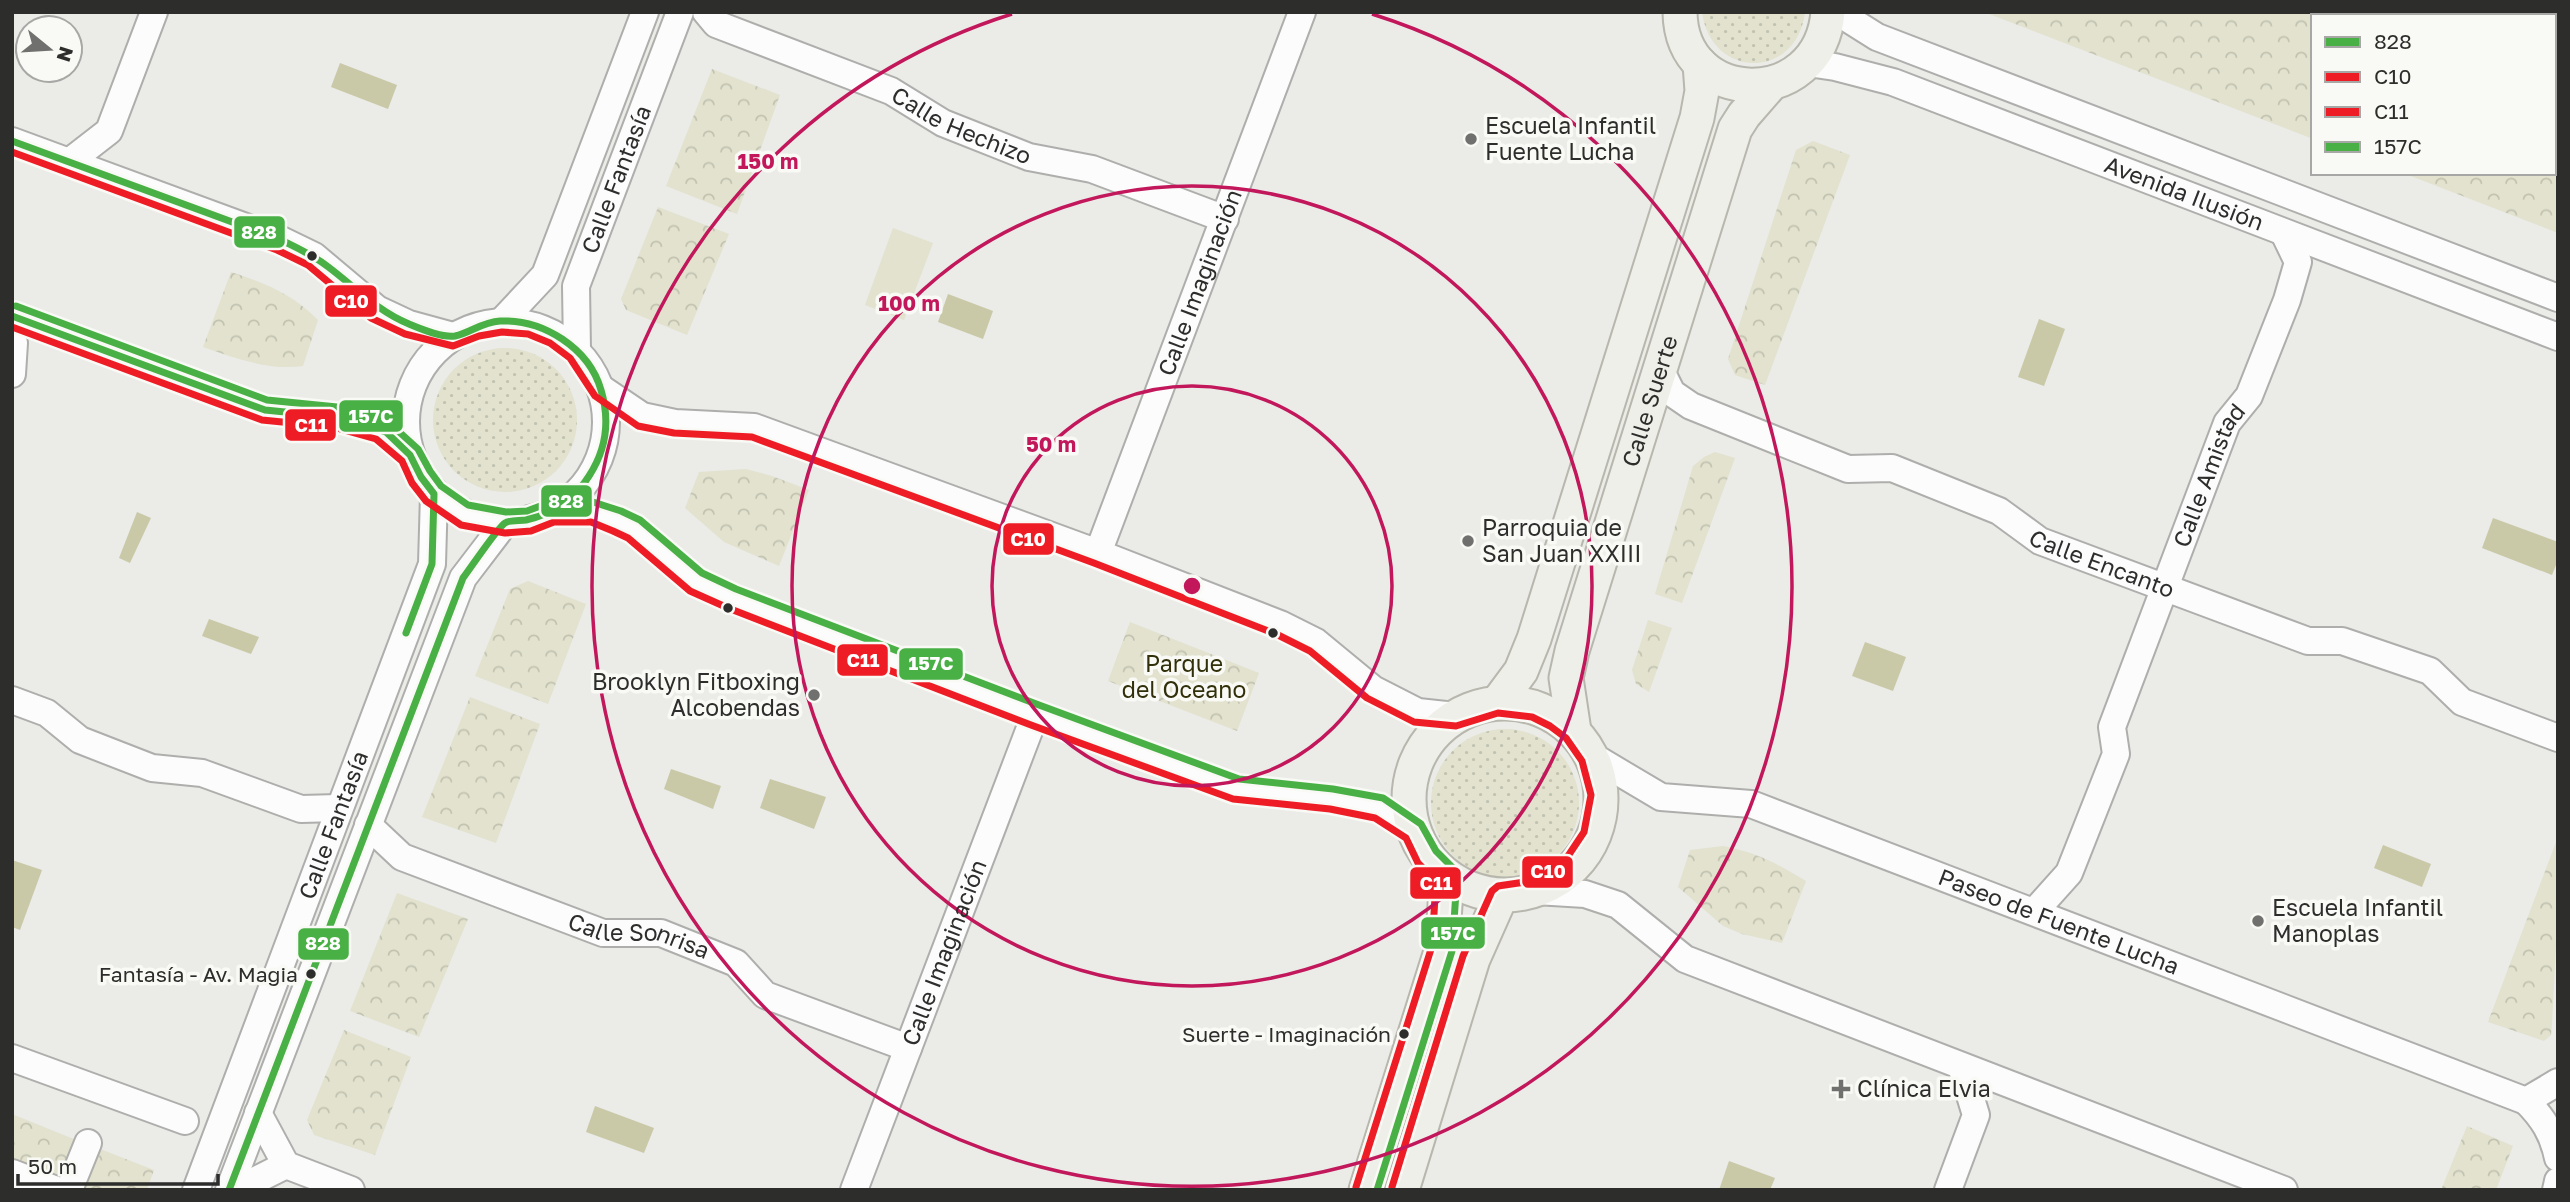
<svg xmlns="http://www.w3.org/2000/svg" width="2570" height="1202" font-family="'Golos Text',sans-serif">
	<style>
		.grass { fill: #e2e2ce }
		.park { fill: url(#park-crowns) }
		.garden { fill: url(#garden-dots) }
		.water { fill: #c9c9a8 }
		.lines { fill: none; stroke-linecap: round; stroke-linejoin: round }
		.minor-casing { stroke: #aeaeac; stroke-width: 30 }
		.major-casing { stroke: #b7b7ad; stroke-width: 37 }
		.minor { stroke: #fcfcfc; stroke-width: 26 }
		.major { stroke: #efefea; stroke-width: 33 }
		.bus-1-casing { stroke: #f9f9f5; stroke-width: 12 }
		.bus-2-casing { stroke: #f9f9f5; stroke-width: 12 }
		.bus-3-casing { stroke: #f9f9f5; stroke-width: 12 }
		.bus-4-casing { stroke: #f9f9f5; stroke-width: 12 }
		.bus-1 { stroke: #49b046; stroke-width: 7 }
		.bus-2 { stroke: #ee1c25; stroke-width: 7 }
		.bus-3 { stroke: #ee1c25; stroke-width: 7 }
		.bus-4 { stroke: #49b046; stroke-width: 7 }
		.ring { fill: none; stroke: #c2185b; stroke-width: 3.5 }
		.poi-dot { fill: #70706e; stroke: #f9f9f5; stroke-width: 2.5 }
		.bus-dot { fill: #2d2d2c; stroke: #f9f9f5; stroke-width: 2.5 }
		.labels { text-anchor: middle; stroke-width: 7; stroke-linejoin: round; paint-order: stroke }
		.bus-label { font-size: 21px; fill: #2d2d2c; stroke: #f9f9f5; text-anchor: end }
		.street-label { font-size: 23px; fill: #2d2d2c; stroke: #f9f9f5 }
		.poi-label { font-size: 23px; fill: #2d2d2c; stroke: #f9f9f5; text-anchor: start }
		.park-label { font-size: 23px; fill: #31300a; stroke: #f9f9f5 }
		.centre { fill: #c2185b; stroke: #f9f9f5; stroke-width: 3.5 }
		.ring-label { font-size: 21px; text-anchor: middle; font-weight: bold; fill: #c2185b; stroke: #f9f9f5; stroke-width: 7; stroke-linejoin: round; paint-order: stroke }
		.line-badge { stroke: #f9f9f5; stroke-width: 2.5 }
		.badge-label { font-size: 19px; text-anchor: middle; font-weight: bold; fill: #fff }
	</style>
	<defs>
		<pattern id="park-crowns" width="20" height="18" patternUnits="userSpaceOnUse" patternTransform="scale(1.75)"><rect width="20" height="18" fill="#e2e2ce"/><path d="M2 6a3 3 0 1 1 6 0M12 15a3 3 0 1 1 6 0" fill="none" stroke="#c2c2b1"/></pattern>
		<pattern id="garden-dots" width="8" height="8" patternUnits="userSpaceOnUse" patternTransform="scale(1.75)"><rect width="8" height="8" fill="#e2e2ce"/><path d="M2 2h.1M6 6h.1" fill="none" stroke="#c2c2b1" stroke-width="1.8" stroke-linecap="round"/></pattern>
	</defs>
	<rect width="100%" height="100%" fill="#ebebe8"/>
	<polygon class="grass" points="893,228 933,243 904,320 865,305"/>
	<g class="park">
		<polygon points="1984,12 2558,12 2558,233 2403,173 2554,173 2554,16 2313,16 2313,139"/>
		<polygon points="712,69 780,95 737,214 666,186"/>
		<polygon points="1813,141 1850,155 1765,385 1735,375 1728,359 1796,150"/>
		<polygon points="658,207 729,234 687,335 626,310 621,299"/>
		<path d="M231 272C265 283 293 294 318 320L303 366C269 371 235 358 203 347Z"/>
		<polygon points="1715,452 1735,458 1682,603 1655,594 1693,466 1704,457"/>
		<polygon points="746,469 772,476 809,490 779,566 724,542 685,508 699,472"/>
		<polygon points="528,581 586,604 548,704 475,676 510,589"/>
		<polygon points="1648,620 1672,628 1649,692 1636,684 1632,670"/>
		<polygon points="1130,622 1259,673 1237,731 1108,681"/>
		<polygon points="470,697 540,724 496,843 422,817"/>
		<polygon points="2558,837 2558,908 2552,1024 2551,1035 2544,1041 2488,1022"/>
		<path d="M1723 846C1759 853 1775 863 1806 881L1782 943 1742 934 1723 926 1678 887 1690 850Z"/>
		<polygon points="397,893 468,919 419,1037 350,1011"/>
		<polygon points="344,1030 411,1057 375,1155 314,1135 307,1120"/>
		<polygon points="12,1114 81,1142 64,1180 12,1160"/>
		<polygon points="2467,1126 2513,1146 2496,1190 2441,1190"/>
		<polygon points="95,1147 154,1170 147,1190 79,1190"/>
	</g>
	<g class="garden">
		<path d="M1702 12H1805C1797 80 1711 80 1702 12Z"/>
		<circle cx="505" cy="420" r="72"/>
		<circle cx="1505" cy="803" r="74"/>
	</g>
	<g class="water">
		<polygon points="340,63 397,85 388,109 331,87"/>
		<polygon points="948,294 993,311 983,339 938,322"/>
		<polygon points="2039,319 2065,329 2044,386 2018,377"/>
		<polygon points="137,512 151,518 130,563 119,558"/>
		<polygon points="2493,518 2558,542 2558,560 2552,575 2482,548"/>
		<polygon points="209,619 259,637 251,654 202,636"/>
		<polygon points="1865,642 1906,657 1893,691 1852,676"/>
		<polygon points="671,769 721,786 713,809 664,789"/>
		<polygon points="770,779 826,797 814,829 760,808"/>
		<polygon points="2383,845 2431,864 2422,887 2374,868"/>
		<polygon points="12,860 42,870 20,930 12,927"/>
		<polygon points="595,1106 654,1128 644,1153 586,1132"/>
		<polygon points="1729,1161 1775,1178 1770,1190 1719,1190"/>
	</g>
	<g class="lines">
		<defs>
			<g id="minor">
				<path id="s1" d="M706 12 716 24 891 91 943 123 1029 157 1092 169 1225 219"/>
				<polyline points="1843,12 1850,20 1877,37 2558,298"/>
				<path id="s2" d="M1808 63 1835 67 1893 82 2558 337"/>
				<polyline points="12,141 281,240 314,256 377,309 409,324 453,336"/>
				<polyline points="69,162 109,131 154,12"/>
				<polyline points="12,316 265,410 335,417 381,429 410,455"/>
				<polyline points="502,321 545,275 645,12"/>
				<circle cx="506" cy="422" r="100"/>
				<polyline points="12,337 14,343 12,374"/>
				<path id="s3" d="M577 350 576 286 680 12"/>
				<path id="s4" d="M1660 369 1672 393 1691 406 1848 469 1892 468 1999 511 2040 541 2308 641H2342L2430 671 2462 702 2558 738"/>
				<polyline points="602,389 642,416 675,423 754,427 1098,553 1280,624 1316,642 1373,689 1418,712 1455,716"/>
				<polyline points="552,512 593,512 617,521 634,529 696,582 732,599 1035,715 1237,789 1332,799 1379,808 1414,831"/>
				<path id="s5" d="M1098 553 1302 12"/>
				<polyline points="12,700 47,713 80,740 152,768 202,773 301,809 338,808"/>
				<path id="s6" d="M1592 756 1661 797 1751 804 2526 1101 2558 1082"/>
				<path id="s7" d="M368 825 402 857 603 933H661L736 963 765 995 908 1048"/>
				<polyline points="1536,891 1585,894 1618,905 1685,959 2284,1190"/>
				<path id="s8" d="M2035 911 2069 873 2116 754 2112 727 2227 423 2249 396 2287 300 2298 262 2284 233"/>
				<polyline points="12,1058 185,1121"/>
				<path d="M2526 1101C2543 1118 2553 1134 2558 1158"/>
				<polyline points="258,1113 286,1165 351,1190"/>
				<polyline points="12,1173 56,1190"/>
				<polyline points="69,1190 88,1143"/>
				<path id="s9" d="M196 1190 432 564 434 494"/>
				<polyline points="229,1190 463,578 505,523"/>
				<polyline points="236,1190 286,1165"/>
				<path id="s10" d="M854 1190 1035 715"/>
				<polyline points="1948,1190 1976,1115 1961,1066"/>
				<polyline points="2556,1190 2558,1181"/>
			</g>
			<g id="major">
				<path d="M1680 12C1681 108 1820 111 1828 12"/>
				<polyline points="1498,702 1521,671 1534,639 1697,118 1702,91 1700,64"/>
				<circle cx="1505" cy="799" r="96"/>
				<path id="s11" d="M1574 731 1566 678 1572 651 1735 129 1744 115 1771 84"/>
				<polyline points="1366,1190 1442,948 1447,877"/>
				<polyline points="1402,1190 1473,959 1501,896"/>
			</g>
		</defs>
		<use href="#minor" class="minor-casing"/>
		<use href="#major" class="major-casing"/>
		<use href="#minor" class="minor"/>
		<use href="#major" class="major"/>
		<defs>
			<g id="bus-1">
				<path d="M12 141 281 240C297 248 313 255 327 266 354 286 377 311 409 324 421 329 442 338 455 336 470 333 482 322 500 321 543 319 589 348 601 390 610 420 606 450 589 476 574 500 553 514 526 520 520 521 509 520 505 523 498 527 470 569 463 578L229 1190"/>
				<polyline points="12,316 265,410 335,417 386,432 410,455 421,477 434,494 432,564 406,633"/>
			</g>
			<polyline id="bus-2" points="12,152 277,250 308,265 371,318 405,334 453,346 479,336 502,332 528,334 550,343 570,358 595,396 638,426 674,433 752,437 1094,563 1276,634 1310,651 1367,698 1414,722 1456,726 1498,713 1532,717 1550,726 1566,738 1582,761 1591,795 1584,832 1564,862 1532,881 1498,886 1492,891 1463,956 1392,1187"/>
			<polyline id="bus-3" points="12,327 262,420 333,427 376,439 402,461 412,483 426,501 461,525 505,533 531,531 554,522 591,522 613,531 628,538 690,591 728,608 1031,725 1233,799 1330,809 1375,818 1406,838 1418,863 1436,881 1432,946 1356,1187"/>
			<polyline id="bus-4" points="16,306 267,400 337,407 386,420 418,449 430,471 441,486 468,505 506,512 527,511 551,502 593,502 621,511 640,520 702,573 736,589 1039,705 1239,779 1333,789 1383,798 1421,824 1436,851 1455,870 1457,877 1452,951 1377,1190"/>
		</defs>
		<use href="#bus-1" class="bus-1-casing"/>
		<use href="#bus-2" class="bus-2-casing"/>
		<use href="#bus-3" class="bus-3-casing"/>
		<use href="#bus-4" class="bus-4-casing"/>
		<use href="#bus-1" class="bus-1"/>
		<use href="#bus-2" class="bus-2"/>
		<use href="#bus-3" class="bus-3"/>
		<use href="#bus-4" class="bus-4"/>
	</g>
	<g class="ring">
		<circle cx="1192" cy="586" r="200"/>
		<circle cx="1192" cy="586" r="400"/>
		<path d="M1372 14A600 600 0 1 1 1012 14"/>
	</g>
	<g class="poi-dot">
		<circle cx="1471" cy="139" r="7"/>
		<circle cx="1468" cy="541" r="7"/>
		<circle cx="814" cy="695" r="7"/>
		<circle cx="2258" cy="921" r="7"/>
		<path d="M1837.5 1078.5h7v7h7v7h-7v7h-7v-7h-7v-7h7z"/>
	</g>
	<g class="bus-dot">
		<circle cx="312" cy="256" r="6"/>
		<circle cx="728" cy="608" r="6"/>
		<circle cx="1273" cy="633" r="6"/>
		<circle cx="311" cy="974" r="6"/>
		<circle cx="1404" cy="1034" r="6"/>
	</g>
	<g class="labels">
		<g class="bus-label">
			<text x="298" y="982">Fantasía - Av. Magia</text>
			<text x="1391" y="1042">Suerte - Imaginación</text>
		</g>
		<g class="street-label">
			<text dy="8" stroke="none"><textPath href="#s1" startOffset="282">Calle Hechizo</textPath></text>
			<text dy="8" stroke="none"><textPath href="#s3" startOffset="178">Calle Fantasía</textPath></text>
			<text dy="8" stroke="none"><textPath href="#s2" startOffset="399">Avenida Ilusión</textPath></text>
			<text dy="8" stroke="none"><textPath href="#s5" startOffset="289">Calle Imaginación</textPath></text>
			<text dy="8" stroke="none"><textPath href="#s11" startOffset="343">Calle Suerte</textPath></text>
			<text dy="8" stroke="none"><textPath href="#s8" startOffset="476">Calle Amistad</textPath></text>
			<text dy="8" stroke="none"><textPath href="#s4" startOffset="495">Calle Encanto</textPath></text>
			<text dy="8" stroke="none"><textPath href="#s9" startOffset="390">Calle Fantasía</textPath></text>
			<text dy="8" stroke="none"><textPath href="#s6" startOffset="500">Paseo de Fuente Lucha</textPath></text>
			<text dy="8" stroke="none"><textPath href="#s7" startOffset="298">Calle Sonrisa</textPath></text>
			<text dy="8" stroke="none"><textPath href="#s10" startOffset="254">Calle Imaginación</textPath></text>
		</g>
		<g class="poi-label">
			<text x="1485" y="134">Escuela Infantil<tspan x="1485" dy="26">Fuente Lucha</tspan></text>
			<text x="1482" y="536">Parroquia de<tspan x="1482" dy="26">San Juan XXIII</tspan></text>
			<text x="800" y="690" text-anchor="end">Brooklyn Fitboxing<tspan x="800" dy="26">Alcobendas</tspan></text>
			<text x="2272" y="916">Escuela Infantil<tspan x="2272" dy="26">Manoplas</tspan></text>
			<text x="1857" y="1097">Clínica Elvia</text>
		</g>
		<g class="park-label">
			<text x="1184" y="672">Parque<tspan x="1184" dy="26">del Oceano</tspan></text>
		</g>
	</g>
	<circle cx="1192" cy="586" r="10" class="centre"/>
	<g class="ring-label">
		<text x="768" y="169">150 m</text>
		<text x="909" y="311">100 m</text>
		<text x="1051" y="452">50 m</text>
	</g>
	<g class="line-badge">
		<rect x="233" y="215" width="53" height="34" rx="7" fill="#49b046"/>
		<rect x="324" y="284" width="54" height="34" rx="7" fill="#ee1c25"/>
		<rect x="338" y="399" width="66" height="34" rx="7" fill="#49b046"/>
		<rect x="284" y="408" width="53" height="34" rx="7" fill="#ee1c25"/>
		<rect x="540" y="484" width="53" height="34" rx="7" fill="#49b046"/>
		<rect x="1002" y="522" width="53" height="34" rx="7" fill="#ee1c25"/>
		<rect x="836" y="643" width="53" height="34" rx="7" fill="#ee1c25"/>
		<rect x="898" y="647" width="66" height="34" rx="7" fill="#49b046"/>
		<rect x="1521" y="855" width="53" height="34" rx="7" fill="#ee1c25"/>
		<rect x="1409" y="866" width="53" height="34" rx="7" fill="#ee1c25"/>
		<rect x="1420" y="916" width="66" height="34" rx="7" fill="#49b046"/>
		<rect x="297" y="927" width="53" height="34" rx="7" fill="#49b046"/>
	</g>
	<g class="badge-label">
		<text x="259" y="239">828</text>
		<text x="351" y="308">C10</text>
		<text x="371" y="423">157C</text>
		<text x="311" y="432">C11</text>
		<text x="566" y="508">828</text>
		<text x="1028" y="546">C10</text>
		<text x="863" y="667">C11</text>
		<text x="931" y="670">157C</text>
		<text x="1548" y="878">C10</text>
		<text x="1436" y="890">C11</text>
		<text x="1453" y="940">157C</text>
		<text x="323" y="950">828</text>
	</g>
	<rect width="2570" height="1202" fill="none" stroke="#2d2d2c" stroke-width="28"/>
	<rect x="2311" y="14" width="245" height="161" fill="#f9f9f5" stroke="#a7a7a5" stroke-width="2"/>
	<rect x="2325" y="37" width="35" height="10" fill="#49b046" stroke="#a7a7a5" stroke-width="2"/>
	<text x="2374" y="49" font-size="21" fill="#2d2d2c">828</text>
	<rect x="2325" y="72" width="35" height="10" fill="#ee1c25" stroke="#a7a7a5" stroke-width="2"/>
	<text x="2374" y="84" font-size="21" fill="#2d2d2c">C10</text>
	<rect x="2325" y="107" width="35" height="10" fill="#ee1c25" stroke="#a7a7a5" stroke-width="2"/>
	<text x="2374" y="119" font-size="21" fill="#2d2d2c">C11</text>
	<rect x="2325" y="142" width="35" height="10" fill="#49b046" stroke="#a7a7a5" stroke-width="2"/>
	<text x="2374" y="154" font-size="21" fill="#2d2d2c">157C</text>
	<g transform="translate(49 49) rotate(108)"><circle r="33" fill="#f9f9f5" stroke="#a7a7a5" stroke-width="2"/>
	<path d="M0-5L12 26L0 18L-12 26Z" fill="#70706e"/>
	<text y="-10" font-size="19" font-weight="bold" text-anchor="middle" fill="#2d2d2c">N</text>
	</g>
	<path d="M18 1174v10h200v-10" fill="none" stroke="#2d2d2c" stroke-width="3.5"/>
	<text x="28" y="1174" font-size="21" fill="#2d2d2c" stroke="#f9f9f5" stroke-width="5" paint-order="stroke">50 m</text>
</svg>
